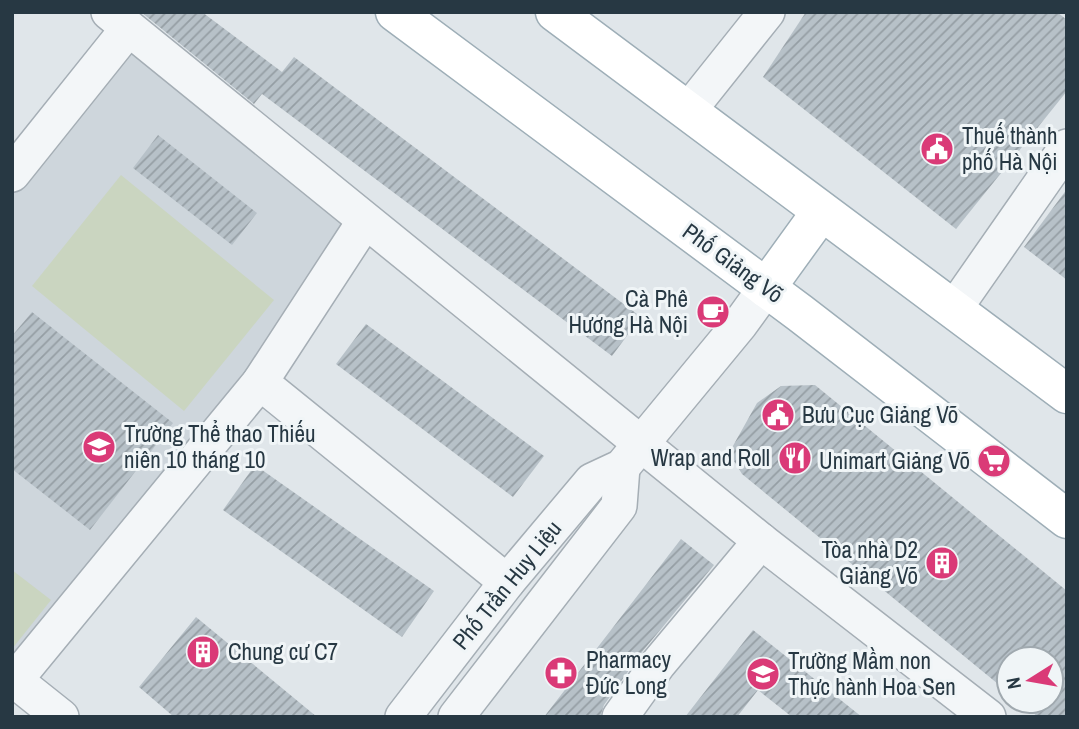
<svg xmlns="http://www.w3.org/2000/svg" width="1079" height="729" font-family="'Archivo Narrow',sans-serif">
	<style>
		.built { fill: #ced6dc }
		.garden { fill: #cad5c0 }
		.building { fill: url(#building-hatch) }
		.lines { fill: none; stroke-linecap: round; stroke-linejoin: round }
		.minor-casing { stroke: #a5aeb5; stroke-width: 38 }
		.major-casing { stroke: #9eaeb7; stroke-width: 41 }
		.minor { stroke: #f3f6f8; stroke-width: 35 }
		.major { stroke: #fff; stroke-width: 38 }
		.labels { text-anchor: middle; stroke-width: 6; stroke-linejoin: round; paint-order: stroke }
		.poi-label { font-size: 23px; fill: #273843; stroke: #f0f5f7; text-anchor: start }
		.street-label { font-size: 23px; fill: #273843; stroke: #f0f5f7 }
	</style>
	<defs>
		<pattern id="building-hatch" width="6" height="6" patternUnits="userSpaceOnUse" patternTransform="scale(1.75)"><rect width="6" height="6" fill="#b7c1c8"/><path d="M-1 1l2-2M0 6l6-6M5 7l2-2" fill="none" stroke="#959ea4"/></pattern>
	</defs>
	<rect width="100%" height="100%" fill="#e0e6ea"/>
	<polygon class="built" points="130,48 356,229 13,666 12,195"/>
	<g class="garden">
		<polygon points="121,175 274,300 184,411 32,286"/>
		<polygon points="12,570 51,600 12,649"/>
	</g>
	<g class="building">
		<polygon points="141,12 202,12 282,72 294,57 641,317 612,356 262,94 254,104"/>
		<polygon points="806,12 1057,12 1067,20 1067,91 956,229 763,77"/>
		<polygon points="158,135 257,213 232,245 133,168"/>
		<polygon points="1067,189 1067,280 1024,247"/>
		<polygon points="32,312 173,423 90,530 12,469 12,336"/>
		<polygon points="366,324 544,456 513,497 336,364"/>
		<polygon points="815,385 1067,591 1067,717 1038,717 1019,701 1051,701 1051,659 1009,659 1009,693 742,474 729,453 757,403 781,386"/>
		<polygon points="255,465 434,591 402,637 223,510"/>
		<polygon points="681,539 714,565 642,652 604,705 600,717 544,717"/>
		<polygon points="196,617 317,717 174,717 139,687"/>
		<polygon points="753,630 862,717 792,717 758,690 737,717 685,717"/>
	</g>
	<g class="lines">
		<defs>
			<g id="minor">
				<polyline points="109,12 761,541 988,717"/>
				<polyline points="688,111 767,12"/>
				<polyline points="12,174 128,29"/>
				<polyline points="954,309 1067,147"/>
				<polyline points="260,382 507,582"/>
				<polyline points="12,678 61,717"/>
				<polyline points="15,680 260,382 365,221"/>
				<polyline points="403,717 507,582 592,481 622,467 740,324 766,288"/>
				<polyline points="456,717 619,506 622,467"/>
				<polyline points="620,717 658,664 761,541"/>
			</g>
			<g id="major">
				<polyline points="395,12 800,313 1067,519"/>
				<polyline points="555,12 1067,394"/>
				<polyline points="766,288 821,212"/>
			</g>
		</defs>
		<use href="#minor" class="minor-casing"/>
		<use href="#major" class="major-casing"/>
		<use href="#minor" class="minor"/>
		<use href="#major" class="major"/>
	</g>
	<defs>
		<symbol id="civic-disc" viewBox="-11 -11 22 22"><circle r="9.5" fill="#da3a77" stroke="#f0f5f7"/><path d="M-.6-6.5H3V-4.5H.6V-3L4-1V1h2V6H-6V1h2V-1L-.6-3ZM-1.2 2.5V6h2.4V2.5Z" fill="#fff"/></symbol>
		<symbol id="cafe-disc" viewBox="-11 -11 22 22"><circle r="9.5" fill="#da3a77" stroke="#f0f5f7"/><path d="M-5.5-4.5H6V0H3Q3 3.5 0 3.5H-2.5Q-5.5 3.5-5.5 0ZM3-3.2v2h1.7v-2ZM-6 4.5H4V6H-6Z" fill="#fff"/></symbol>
		<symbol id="school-disc" viewBox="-11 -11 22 22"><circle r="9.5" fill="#da3a77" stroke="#f0f5f7"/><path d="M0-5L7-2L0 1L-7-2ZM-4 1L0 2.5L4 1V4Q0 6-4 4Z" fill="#fff"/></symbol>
		<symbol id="restaurant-disc" viewBox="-11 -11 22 22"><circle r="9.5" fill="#da3a77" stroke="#f0f5f7"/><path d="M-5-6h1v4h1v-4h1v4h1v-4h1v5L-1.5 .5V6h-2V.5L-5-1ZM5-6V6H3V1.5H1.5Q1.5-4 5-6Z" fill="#fff"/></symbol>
		<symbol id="supermarket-disc" viewBox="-11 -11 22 22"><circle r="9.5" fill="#da3a77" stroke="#f0f5f7"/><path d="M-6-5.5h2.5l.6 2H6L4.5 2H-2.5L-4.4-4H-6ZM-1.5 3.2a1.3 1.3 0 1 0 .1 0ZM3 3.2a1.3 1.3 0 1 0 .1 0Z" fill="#fff"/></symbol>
		<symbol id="building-disc" viewBox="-11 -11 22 22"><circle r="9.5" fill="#da3a77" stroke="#f0f5f7"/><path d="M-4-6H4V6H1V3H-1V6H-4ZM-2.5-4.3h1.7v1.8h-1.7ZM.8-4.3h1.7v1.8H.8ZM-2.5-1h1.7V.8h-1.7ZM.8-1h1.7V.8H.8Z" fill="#fff"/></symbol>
		<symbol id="pharmacy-disc" viewBox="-11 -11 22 22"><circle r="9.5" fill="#da3a77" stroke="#f0f5f7"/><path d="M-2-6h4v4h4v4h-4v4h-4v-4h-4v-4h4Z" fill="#fff"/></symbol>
	</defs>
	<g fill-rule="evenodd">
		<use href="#civic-disc" x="918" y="130" width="38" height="38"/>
		<use href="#cafe-disc" x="694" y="293" width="38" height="38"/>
		<use href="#civic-disc" x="759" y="396" width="38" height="38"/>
		<use href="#school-disc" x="80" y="428" width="38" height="38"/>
		<use href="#restaurant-disc" x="776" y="439" width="38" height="38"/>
		<use href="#supermarket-disc" x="975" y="442" width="38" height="38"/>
		<use href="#building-disc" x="923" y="544" width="38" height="38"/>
		<use href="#building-disc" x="184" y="633" width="38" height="38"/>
		<use href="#pharmacy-disc" x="542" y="654" width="38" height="38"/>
		<use href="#school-disc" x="744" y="655" width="38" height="38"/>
	</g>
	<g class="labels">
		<g class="poi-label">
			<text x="962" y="144">Thuế thành<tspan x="962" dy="26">phố Hà Nội</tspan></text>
			<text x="688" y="307" text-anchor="end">Cà Phê<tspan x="688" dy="26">Hương Hà Nội</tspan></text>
			<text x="802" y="423">Bưu Cục Giảng Võ</text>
			<text x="124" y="442">Trường Thể thao Thiếu<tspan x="124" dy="26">niên 10 tháng 10</tspan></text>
			<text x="770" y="466" text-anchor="end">Wrap and Roll</text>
			<text x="970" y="469" text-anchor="end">Unimart Giảng Võ</text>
			<text x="918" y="558" text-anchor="end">Tòa nhà D2<tspan x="918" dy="26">Giảng Võ</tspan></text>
			<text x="228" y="660">Chung cư C7</text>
			<text x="586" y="668">Pharmacy<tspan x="586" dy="26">Đức Long</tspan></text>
			<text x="788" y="669">Trường Mầm non<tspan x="788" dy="26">Thực hành Hoa Sen</tspan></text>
		</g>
		<g class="street-label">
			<text transform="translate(733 263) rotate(36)" y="8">Phố Giảng Võ</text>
			<text transform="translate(507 585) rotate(-51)" y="8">Phố Trần Huy Liệu</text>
		</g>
	</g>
	<rect width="1079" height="729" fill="none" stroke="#273843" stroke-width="28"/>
	<g transform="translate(1030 680) rotate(259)"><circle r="33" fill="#f0f5f7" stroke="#a0a9af" stroke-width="2"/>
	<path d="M0-5L12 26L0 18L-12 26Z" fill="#da3a77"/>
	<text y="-10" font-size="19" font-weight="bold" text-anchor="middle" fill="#273843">N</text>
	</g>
</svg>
